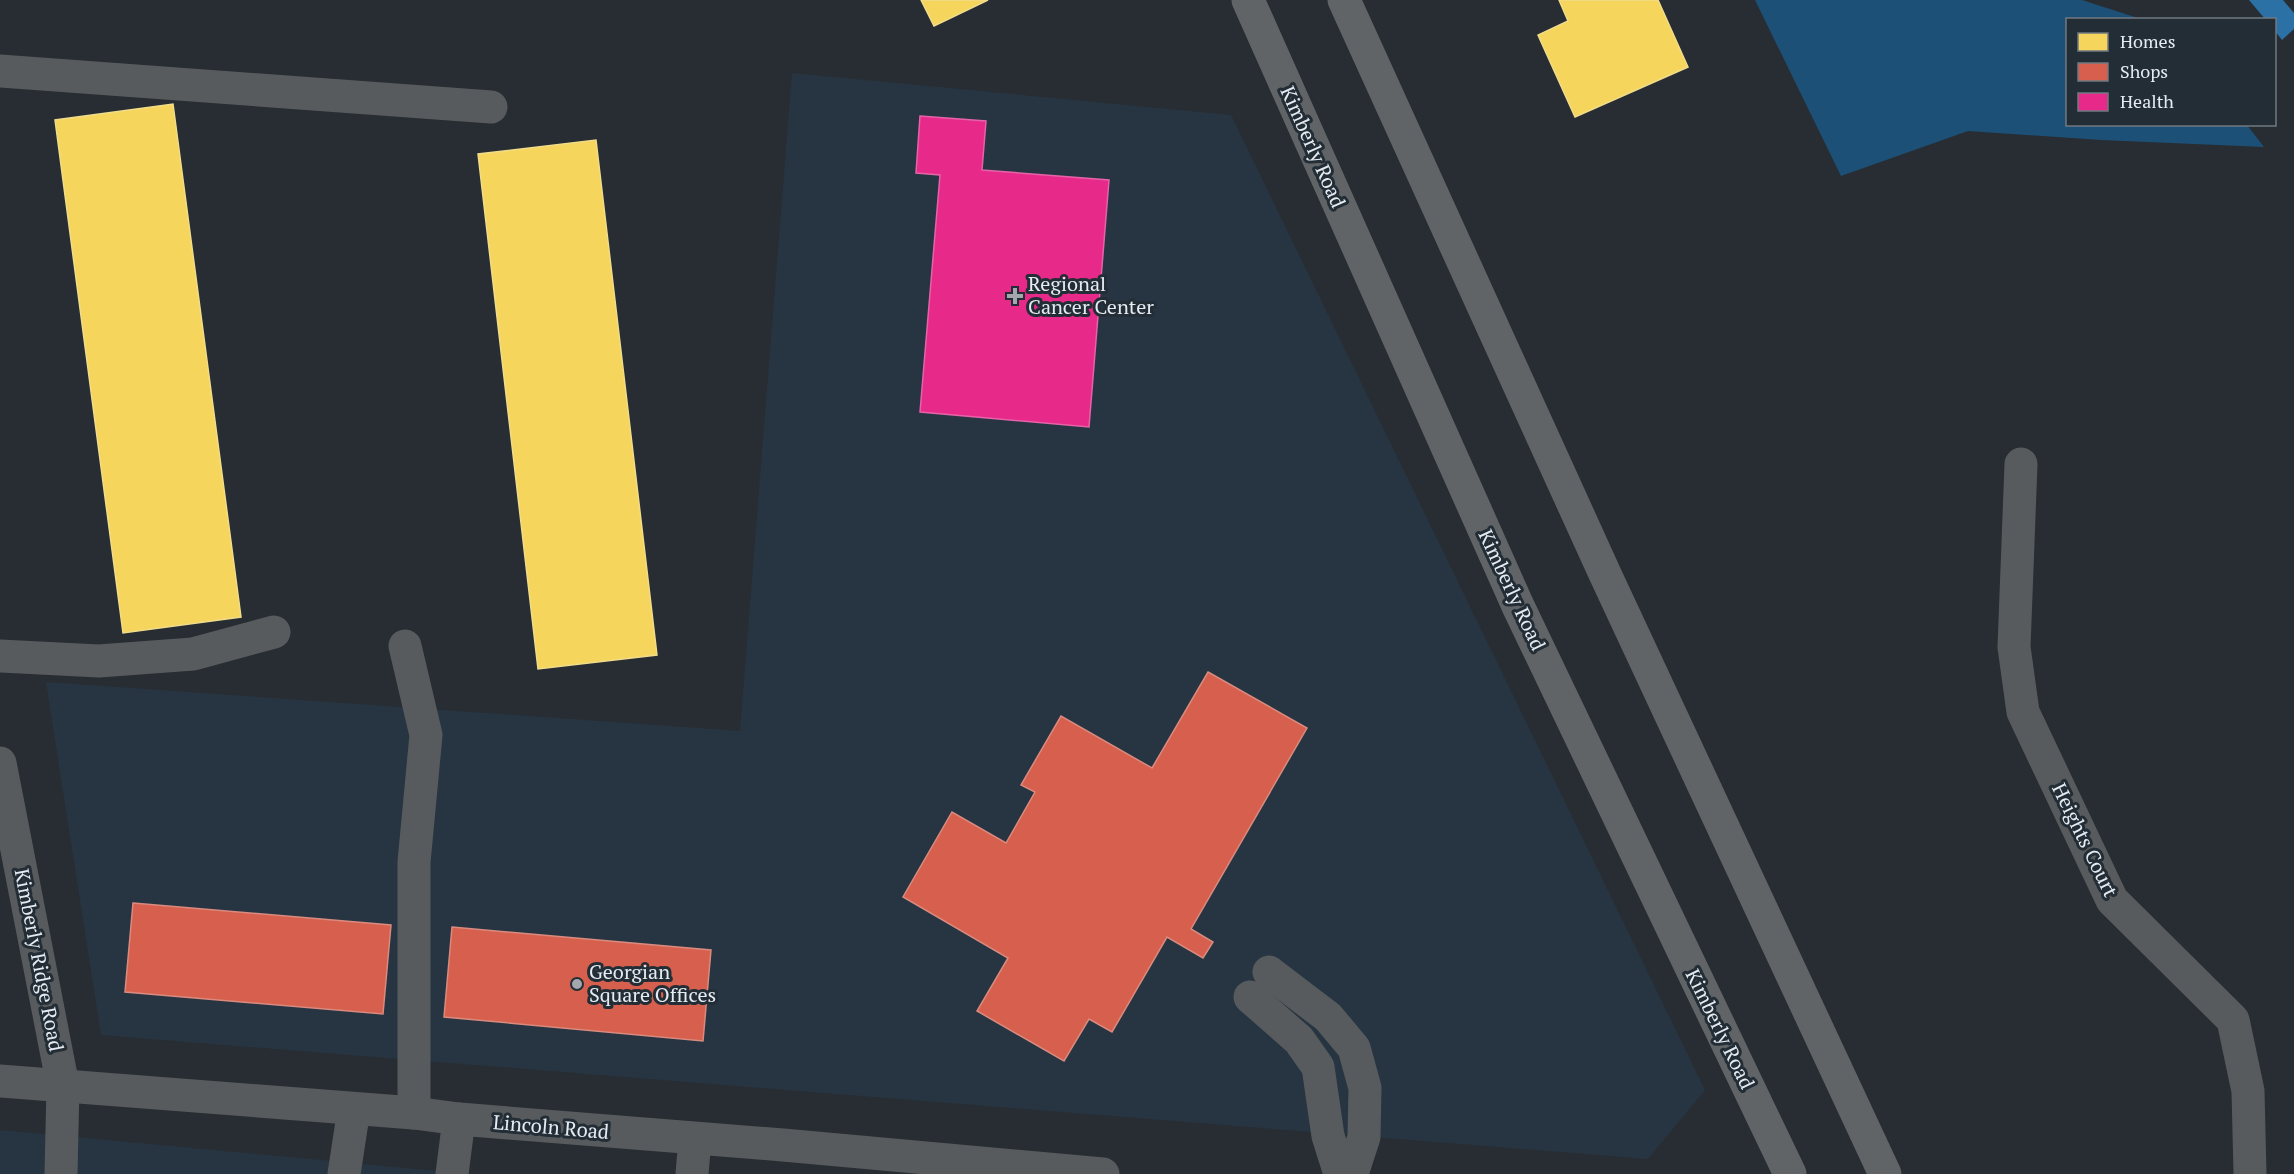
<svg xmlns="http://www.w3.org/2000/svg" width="2294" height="1174" font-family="'PT Serif',serif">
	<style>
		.built { fill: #273542 }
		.forest { fill: #1d5077 }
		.water { fill: #2c71a6 }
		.homes { fill: #f6d55c; stroke: #f1dc89; stroke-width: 1.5 }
		.shops { fill: #d6604d; stroke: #da8a7e; stroke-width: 1.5 }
		.health { fill: #e7298a; stroke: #e663a9; stroke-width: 1.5 }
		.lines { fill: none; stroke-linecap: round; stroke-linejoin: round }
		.minor { stroke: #585b5d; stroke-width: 33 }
		.major { stroke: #616467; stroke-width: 33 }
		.poi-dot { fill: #a2a8ae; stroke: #232d36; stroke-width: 2 }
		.labels { text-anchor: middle; stroke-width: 6; stroke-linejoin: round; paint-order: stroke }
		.street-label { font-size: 20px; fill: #e5ebf1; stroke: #232d36 }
		.poi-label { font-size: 20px; fill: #e5ebf1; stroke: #232d36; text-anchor: start }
	</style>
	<rect width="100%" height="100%" fill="#272d32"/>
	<g class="built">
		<polygon points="792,73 1231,115 1705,1090 1648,1159 101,1035 46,682 740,731"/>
		<polygon points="0,1130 469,1174 0,1174"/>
	</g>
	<polygon class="forest" points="1755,0 2082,0 2141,19 2068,20 2068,124 2247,125 2264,147 2101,140 1968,131 1841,176"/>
	<polygon class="water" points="2249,0 2283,0 2294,13 2294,29 2282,40 2275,31 2274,20 2265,19"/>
	<g class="homes">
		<polygon points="921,0 988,0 934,26"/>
		<polygon points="1559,0 1658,0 1688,67 1575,117 1538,35 1568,21"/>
		<polygon points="173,104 241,617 123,633 55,120"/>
		<polygon points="596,140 657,655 538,669 478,154"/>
	</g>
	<g class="shops">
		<polygon points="1208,672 1307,728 1191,929 1213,942 1203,958 1167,937 1112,1032 1089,1019 1064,1061 977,1011 1008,958 903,897 952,812 1006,843 1035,792 1021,785 1061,716 1152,768"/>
		<polygon points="133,903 391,925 383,1014 125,992"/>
		<polygon points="452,927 711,950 703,1041 444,1017"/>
	</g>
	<polygon class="health" points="920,116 986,121 982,170 1109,180 1089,427 920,412 940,175 916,173"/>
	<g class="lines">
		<g class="minor">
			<polyline points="0,71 491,107"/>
			<polyline points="2021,464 2014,647 2023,712 2112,900 2233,1020 2248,1091 2250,1174"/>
			<polyline points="405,646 426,735 414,862 414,1113"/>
			<polyline points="0,656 99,661 193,654 274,632"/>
			<polyline points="0,763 63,1086 61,1174"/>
			<polyline points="1269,972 1328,1017 1354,1048 1365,1088 1364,1137 1352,1174"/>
			<polyline points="1250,997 1299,1040 1318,1067 1328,1136 1340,1174"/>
			<polyline points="0,1081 414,1113 459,1119 783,1145 1103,1174"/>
			<polyline points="344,1174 354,1109"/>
			<polyline points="452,1174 459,1119"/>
			<polyline points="692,1174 695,1139"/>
		</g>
		<g class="major">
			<polyline points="1248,0 1518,606 1790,1174"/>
			<polyline points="1344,0 1605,574 1885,1174"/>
		</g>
	</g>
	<g class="poi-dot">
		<path d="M1012 287h6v6h6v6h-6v6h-6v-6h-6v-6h6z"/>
		<circle cx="577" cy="984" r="6"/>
	</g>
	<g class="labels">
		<g class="street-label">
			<text transform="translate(1313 147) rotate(66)" y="7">Kimberly Road</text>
			<text transform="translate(1512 590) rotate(65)" y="7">Kimberly Road</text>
			<text transform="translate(2085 840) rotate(64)" y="7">Heights Court</text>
			<text transform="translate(39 960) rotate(79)" y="7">Kimberly Ridge Road</text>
			<text transform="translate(1720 1029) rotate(64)" y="7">Kimberly Road</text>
			<text transform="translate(551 1127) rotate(5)" y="7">Lincoln Road</text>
		</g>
		<g class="poi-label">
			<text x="1028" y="291">Regional<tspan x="1028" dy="23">Cancer Center</tspan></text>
			<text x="589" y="979">Georgian<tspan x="589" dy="23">Square Offices</tspan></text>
		</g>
	</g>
	<rect x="2066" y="18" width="210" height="108" fill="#232d36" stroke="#717981" stroke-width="1.5"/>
	<rect x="2078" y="33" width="30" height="18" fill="#f6d55c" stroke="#717981" stroke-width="1.5"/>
	<text x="2120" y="48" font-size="18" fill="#e5ebf1">Homes</text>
	<rect x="2078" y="63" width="30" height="18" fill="#d6604d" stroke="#717981" stroke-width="1.5"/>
	<text x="2120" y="78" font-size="18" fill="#e5ebf1">Shops</text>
	<rect x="2078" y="93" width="30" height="18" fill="#e7298a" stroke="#717981" stroke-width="1.5"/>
	<text x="2120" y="108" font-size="18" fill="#e5ebf1">Health</text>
</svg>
